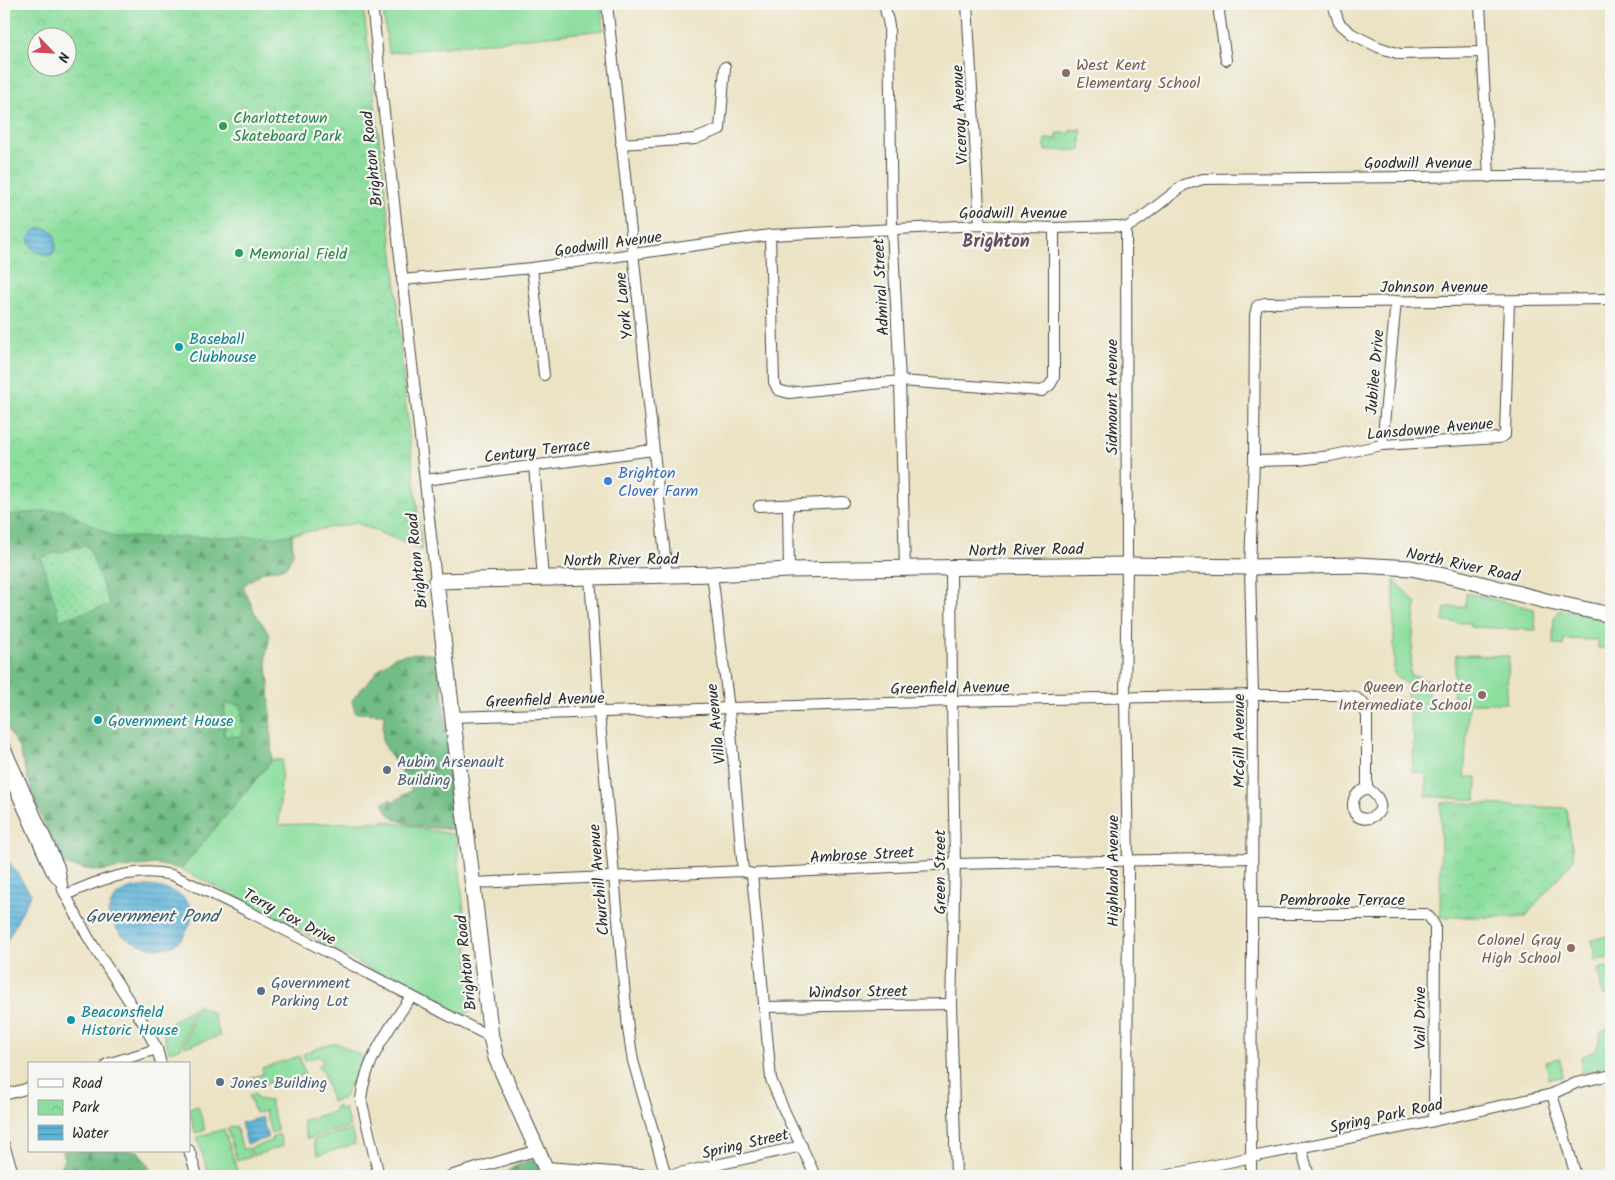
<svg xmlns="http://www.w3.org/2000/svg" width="1615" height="1180" font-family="Kalam,sans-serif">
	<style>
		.grass { fill: #8cde9e; stroke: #5c8464 }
		.forest { fill: url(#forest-firs); stroke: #4e7458 }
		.park { fill: url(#park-crowns); stroke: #5c8464; fill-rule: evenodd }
		.garden { fill: url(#garden-dots); stroke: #5c8464 }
		.water { fill: url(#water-rules); stroke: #447082 }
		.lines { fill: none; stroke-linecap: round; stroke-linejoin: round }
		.minor-casing { stroke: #484742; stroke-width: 12 }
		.secondary-casing { stroke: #484742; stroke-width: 17 }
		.minor { stroke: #fff; stroke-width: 10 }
		.secondary { stroke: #fff; stroke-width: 15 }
		.education-dot { fill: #8d6e63; stroke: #f6f6f2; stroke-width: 2 }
		.leisure-dot { fill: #2e9e5b; stroke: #f6f6f2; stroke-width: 2 }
		.culture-dot { fill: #0f9aa8; stroke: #f6f6f2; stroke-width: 2 }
		.shop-dot { fill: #3f7fe0; stroke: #f6f6f2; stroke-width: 2 }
		.service-dot { fill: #5c6f8a; stroke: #f6f6f2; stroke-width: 2 }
		.labels { text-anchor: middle; stroke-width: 4.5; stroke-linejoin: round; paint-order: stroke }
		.education-label { font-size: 16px; fill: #785e54; stroke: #f6f6f2; text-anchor: end }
		.street-label { font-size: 16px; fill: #2b2b2b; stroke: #f6f6f2 }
		.leisure-label { font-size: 16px; fill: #27864d; stroke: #f6f6f2; text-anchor: start }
		.culture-label { font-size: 16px; fill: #0d838f; stroke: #f6f6f2; text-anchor: start }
		.shop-label { font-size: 16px; fill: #366cbe; stroke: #f6f6f2; text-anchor: start }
		.service-label { font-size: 16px; fill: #4e5e75; stroke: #f6f6f2; text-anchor: start }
		.neighbourhood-label { font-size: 18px; font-weight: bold; fill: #66505f; stroke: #f6f6f2 }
		.water-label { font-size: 18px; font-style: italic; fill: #3c5b68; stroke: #f6f6f2 }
	</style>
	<defs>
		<pattern id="forest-firs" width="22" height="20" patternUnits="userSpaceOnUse" patternTransform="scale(1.25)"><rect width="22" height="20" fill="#71bd85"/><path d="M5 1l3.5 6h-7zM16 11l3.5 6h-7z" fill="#5d9a6d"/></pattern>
		<pattern id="park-crowns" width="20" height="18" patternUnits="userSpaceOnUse" patternTransform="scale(1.25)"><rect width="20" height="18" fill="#8cde9e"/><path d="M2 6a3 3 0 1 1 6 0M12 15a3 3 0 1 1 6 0" fill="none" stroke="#79bf88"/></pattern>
		<pattern id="garden-dots" width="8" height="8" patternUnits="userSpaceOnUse" patternTransform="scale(1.25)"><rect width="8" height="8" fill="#8cde9e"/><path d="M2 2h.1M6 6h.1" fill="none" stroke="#79bf88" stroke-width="1.8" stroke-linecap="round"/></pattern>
		<pattern id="water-rules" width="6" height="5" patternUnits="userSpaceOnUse" patternTransform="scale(1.25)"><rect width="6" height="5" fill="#5db4da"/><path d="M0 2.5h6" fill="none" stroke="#4d93b1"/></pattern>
	</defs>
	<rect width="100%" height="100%" fill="#f6f6f2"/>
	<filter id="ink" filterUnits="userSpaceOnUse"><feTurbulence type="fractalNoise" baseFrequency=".02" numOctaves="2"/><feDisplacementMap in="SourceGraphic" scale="10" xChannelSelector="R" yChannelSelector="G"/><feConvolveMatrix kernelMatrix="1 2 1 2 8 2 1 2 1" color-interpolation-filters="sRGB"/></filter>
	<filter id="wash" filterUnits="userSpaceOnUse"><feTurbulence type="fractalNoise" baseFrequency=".0096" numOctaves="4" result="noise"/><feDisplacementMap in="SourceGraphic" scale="20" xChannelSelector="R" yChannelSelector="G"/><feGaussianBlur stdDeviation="1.12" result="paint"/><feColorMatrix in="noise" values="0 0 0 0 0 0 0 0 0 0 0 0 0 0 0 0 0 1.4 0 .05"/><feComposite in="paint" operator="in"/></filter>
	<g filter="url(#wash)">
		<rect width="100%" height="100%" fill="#ece3c4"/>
		<g class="grass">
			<polygon points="382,4 601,4 604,30 389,53"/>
			<polygon points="1394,580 1417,604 1415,609 1410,676 1419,676 1419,680 1428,680 1428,697 1465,702 1453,698 1456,655 1509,656 1506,703 1469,703 1464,777 1477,777 1476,800 1426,796 1426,773 1412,772 1414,740 1408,705 1407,685 1394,674"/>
			<polygon points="1466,593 1534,609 1536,630 1470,627 1470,623 1443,622 1445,607 1465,607"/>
			<polygon points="1560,610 1611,619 1611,648 1598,648 1598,640 1564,639 1563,646 1553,644 1554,618"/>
			<polygon points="272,760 282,760 279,825 385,821 456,835 474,1007 460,1019 298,929 181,869"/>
			<polygon points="1611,935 1611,958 1595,960 1592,940"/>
			<polygon points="1611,967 1611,995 1606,996 1602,993 1598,970 1601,968"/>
			<polygon points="197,1005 213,1013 220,1036 184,1047"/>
			<polygon points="194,1007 181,1048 169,1052 162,1029"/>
			<path d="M1609 1027 1611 1040V1061L1599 1069 1581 1073 1582 1056C1596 1053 1599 1045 1601 1032Z"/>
			<polygon points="337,1043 363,1057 344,1098 332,1102 322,1069 319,1070 318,1065 323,1064 320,1056 305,1060 303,1054 323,1046"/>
			<polygon points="299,1056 305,1074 277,1084 276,1081 253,1086 251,1078 263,1074 262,1068"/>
			<polygon points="1560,1058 1562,1077 1549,1079 1546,1061"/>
			<polygon points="255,1093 257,1099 270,1101 278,1131 271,1133 265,1111 255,1113 249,1095"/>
			<polygon points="198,1106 205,1130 195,1133 189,1109"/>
			<polygon points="338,1106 339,1110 344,1108 350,1126 307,1139 302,1121 335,1111 334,1108"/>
			<polygon points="236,1126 243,1150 248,1148 251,1157 237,1161 227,1128"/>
			<polygon points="224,1129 237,1170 221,1175 222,1176 209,1176 197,1137"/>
			<polygon points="351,1129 355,1144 318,1155 313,1140"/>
			<polygon points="279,1134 283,1146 253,1156 250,1148 272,1141 272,1137"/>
		</g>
		<g class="forest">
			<polygon points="50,510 77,511 232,537 292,534 293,554 286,567 262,572 243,586 255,613 270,635 266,656 269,684 272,760 181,869 155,864 99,871 64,865 36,805 19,748 4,723 4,515"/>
			<path d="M420 653 438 655 458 830C438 828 414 828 395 819 389 816 386 810 383 803L391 799 393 802 412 790 382 741 384 714 355 713 352 700 380 668 396 656Z"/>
			<polygon points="63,1151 138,1151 155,1176 33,1176 35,1172 62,1166 64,1159"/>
			<path d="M538 1160 545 1176H504C512 1165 525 1161 538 1160Z"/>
		</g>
		<g class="park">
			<path d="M4 4H363L395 272 403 378 422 550 357 523 276 537H115L63 510 4 515ZM38 38H68V68H38Z"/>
			<polygon points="1081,129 1081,150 1045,151 1045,139 1057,139 1057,133 1071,133 1071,130"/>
			<polygon points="1441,802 1566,808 1574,859 1525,917 1440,917"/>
		</g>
		<g class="garden">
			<polygon points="88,545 110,605 60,620 41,557"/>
			<polygon points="225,704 242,705 241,736 224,736"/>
		</g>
		<g class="water">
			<path d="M42 228 50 230 55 235 56 247 52 255 46 256C36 252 30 248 28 238L35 230Z"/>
			<polygon points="4,854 31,894 4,947"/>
			<path d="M149 886C171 888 202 899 189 927 186 933 181 941 174 945 159 953 132 944 120 933 114 927 112 920 108 913 113 890 129 888 149 886Z"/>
			<polygon points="262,1117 268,1138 247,1144 241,1123"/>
		</g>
	</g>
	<g filter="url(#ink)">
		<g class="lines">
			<defs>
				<g id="minor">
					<polyline points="372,4 436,581"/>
					<polyline points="607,4 667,575"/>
					<polyline points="884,4 889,25 892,228 900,381 905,569"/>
					<polyline points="967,4 980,225"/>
					<polyline points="1220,4 1219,13 1226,60"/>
					<polyline points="1333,4 1339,23 1352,34 1378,47 1400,54 1482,52"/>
					<polyline points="1480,4 1489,177"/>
					<polyline points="621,144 695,139 720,129 725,67"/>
					<polyline points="1126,228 1127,565 1125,698 1128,860 1127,1176"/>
					<polyline points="770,235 774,382 778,390 789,393 900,381 1042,391 1050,385 1054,378 1054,228"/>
					<polyline points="532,268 544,375"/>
					<polyline points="402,280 532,268 770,235 980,225 1054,228 1116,226 1126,228 1140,219 1184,185 1203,179 1611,175"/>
					<polyline points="1382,445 1396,301"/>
					<polyline points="1254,461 1299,460 1330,456 1382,445 1499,438 1505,435 1509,301"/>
					<polyline points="534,465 543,578"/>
					<polyline points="425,480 653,450"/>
					<polyline points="788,505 789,570"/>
					<polyline points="759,506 844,502"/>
					<polyline points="951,568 952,701 955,864 951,1004 956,1176"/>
					<polyline points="712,574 729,709 743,871"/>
					<polyline points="590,577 599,712 628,1029 633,1061 666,1176"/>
					<path d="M451 717 952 701 1253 695H1340L1355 697 1363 703 1367 716V788C1359 792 1353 795 1353 805 1352 833 1404 813 1367 788"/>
					<polyline points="4,745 59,867 63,890 89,939 142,1021 157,1049 161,1064"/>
					<polyline points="4,765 51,871 61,883"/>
					<path d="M752 874 771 1079C783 1112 801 1143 815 1176"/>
					<polyline points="474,883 743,871 752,874 955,864 1252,858"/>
					<path d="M66 895C98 880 136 866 172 875 280 924 384 984 491 1037"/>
					<polyline points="1252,914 1426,914 1430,918 1435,926 1434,1121"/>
					<polyline points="764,1007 951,1004"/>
					<polyline points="107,1064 157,1049"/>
					<polyline points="1552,1094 1576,1176"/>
					<polyline points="4,1095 29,1088"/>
					<polyline points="4,1145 14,1176"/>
					<polyline points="1301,1147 1309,1176"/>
					<polyline points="189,1150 197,1176"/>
					<polyline points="546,1167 666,1176 802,1146"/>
					<path d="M379 1176 361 1099C365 1061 389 1028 411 997"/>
					<polyline points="450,1176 538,1150"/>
					<polyline points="1164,1176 1252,1157 1434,1121 1552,1094 1576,1083 1611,1075"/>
					<polyline points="1251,1176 1253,695 1250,567 1254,461 1255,315 1257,306 1265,303 1611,299"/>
				</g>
				<path id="secondary" d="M549 1176 496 1058 491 1037C474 885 454 733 436 581L712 574 789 570 1127 565 1250 567 1358 565 1411 568 1458 578 1550 602 1611 615"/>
			</defs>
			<use href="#minor" class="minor-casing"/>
			<use href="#secondary" class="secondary-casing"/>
			<use href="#minor" class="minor"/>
			<use href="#secondary" class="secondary"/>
		</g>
	</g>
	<g class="education-dot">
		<circle cx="1066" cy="73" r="5"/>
		<circle cx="1482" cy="695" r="5"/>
		<circle cx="1571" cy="948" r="5"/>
	</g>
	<g class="leisure-dot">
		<circle cx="223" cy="126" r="5"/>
		<circle cx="239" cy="253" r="5"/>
	</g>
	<g class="culture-dot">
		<circle cx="179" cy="347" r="5"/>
		<circle cx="98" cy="720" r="5"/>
		<circle cx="71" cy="1020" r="5"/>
	</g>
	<circle class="shop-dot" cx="608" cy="481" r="5"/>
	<g class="service-dot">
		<circle cx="387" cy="770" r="5"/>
		<circle cx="261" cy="991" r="5"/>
		<circle cx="220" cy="1082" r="5"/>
	</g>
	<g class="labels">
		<g class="education-label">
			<text x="1076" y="70" text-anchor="start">West Kent<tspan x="1076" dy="18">Elementary School</tspan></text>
			<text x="1472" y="692">Queen Charlotte<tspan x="1472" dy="18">Intermediate School</tspan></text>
			<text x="1561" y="945">Colonel Gray<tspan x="1561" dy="18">High School</tspan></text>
		</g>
		<g class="street-label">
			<text transform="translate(959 115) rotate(-93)" y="6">Viceroy Avenue</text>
			<text transform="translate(371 159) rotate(-96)" y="6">Brighton Road</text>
			<text x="1418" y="168">Goodwill Avenue</text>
			<text x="1013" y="218">Goodwill Avenue</text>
			<text transform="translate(608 243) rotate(-8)" y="6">Goodwill Avenue</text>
			<text x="1434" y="292">Johnson Avenue</text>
			<text transform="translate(880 287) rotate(-93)" y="6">Admiral Street</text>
			<text transform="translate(623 306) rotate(-96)" y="6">York Lane</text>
			<text transform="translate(1374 372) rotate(-85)" y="6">Jubilee Drive</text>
			<text transform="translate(1111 397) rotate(-90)" y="6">Sidmount Avenue</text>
			<text transform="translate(1430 428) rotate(-5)" y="6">Lansdowne Avenue</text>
			<text transform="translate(537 450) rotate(-7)" y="6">Century Terrace</text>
			<text transform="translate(1026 549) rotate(-1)" y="6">North River Road</text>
			<text transform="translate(621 559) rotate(-1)" y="6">North River Road</text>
			<text transform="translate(416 561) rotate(-96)" y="6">Brighton Road</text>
			<text transform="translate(1463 564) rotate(12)" y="6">North River Road</text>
			<text transform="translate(950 687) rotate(-1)" y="6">Greenfield Avenue</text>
			<text transform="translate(545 699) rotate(-2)" y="6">Greenfield Avenue</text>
			<text transform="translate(715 724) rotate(-96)" y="6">Villa Avenue</text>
			<text transform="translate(1238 741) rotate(-90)" y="6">McGill Avenue</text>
			<text transform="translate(862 854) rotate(-3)" y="6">Ambrose Street</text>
			<text transform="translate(1112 871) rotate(-90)" y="6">Highland Avenue</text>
			<text transform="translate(939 872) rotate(-90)" y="6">Green Street</text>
			<text transform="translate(598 880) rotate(-95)" y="6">Churchill Avenue</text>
			<text x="1342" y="905">Pembrooke Terrace</text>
			<text transform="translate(290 916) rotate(28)" y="6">Terry Fox Drive</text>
			<text transform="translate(465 963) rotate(-96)" y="6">Brighton Road</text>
			<text transform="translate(858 991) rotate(-1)" y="6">Windsor Street</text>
			<text transform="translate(1419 1018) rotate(-90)" y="6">Vail Drive</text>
			<text transform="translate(1386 1115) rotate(-12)" y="6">Spring Park Road</text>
			<text transform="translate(745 1143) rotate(-13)" y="6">Spring Street</text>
		</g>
		<g class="leisure-label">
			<text x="233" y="123">Charlottetown<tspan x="233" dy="18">Skateboard Park</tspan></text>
			<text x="249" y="259">Memorial Field</text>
		</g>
		<g class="culture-label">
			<text x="189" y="344">Baseball<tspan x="189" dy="18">Clubhouse</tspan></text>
			<text x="108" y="726">Government House</text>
			<text x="81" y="1017">Beaconsfield<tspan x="81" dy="18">Historic House</tspan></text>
		</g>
		<g class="shop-label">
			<text x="618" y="478">Brighton<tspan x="618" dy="18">Clover Farm</tspan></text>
		</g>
		<g class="service-label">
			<text x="397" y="767">Aubin Arsenault<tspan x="397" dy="18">Building</tspan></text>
			<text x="271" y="988">Government<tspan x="271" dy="18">Parking Lot</tspan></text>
			<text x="230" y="1088">Jones Building</text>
		</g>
		<g class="neighbourhood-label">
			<text x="996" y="247">Brighton</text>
		</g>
		<g class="water-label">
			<text x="152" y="922">Government Pond</text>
		</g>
	</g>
	<rect width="1615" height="1180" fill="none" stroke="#f6f6f2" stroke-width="20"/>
	<rect x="28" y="1062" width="162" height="90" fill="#f6f6f2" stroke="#a5a5a2"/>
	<rect x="38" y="1079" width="25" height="8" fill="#ffffff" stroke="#a5a5a2"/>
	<text x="72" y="1088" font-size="15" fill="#2b2b2b">Road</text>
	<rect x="38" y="1100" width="25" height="15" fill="url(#park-crowns)" stroke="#a5a5a2"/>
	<text x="72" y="1112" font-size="15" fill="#2b2b2b">Park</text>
	<rect x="38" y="1125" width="25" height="15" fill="url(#water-rules)" stroke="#a5a5a2"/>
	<text x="72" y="1138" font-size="15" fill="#2b2b2b">Water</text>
	<g transform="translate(52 52) rotate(115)"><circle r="24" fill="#f6f6f2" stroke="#a5a5a2"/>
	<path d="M0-4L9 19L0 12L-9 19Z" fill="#d1495b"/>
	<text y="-8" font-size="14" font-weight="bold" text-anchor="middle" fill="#2b2b2b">N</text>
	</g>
</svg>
